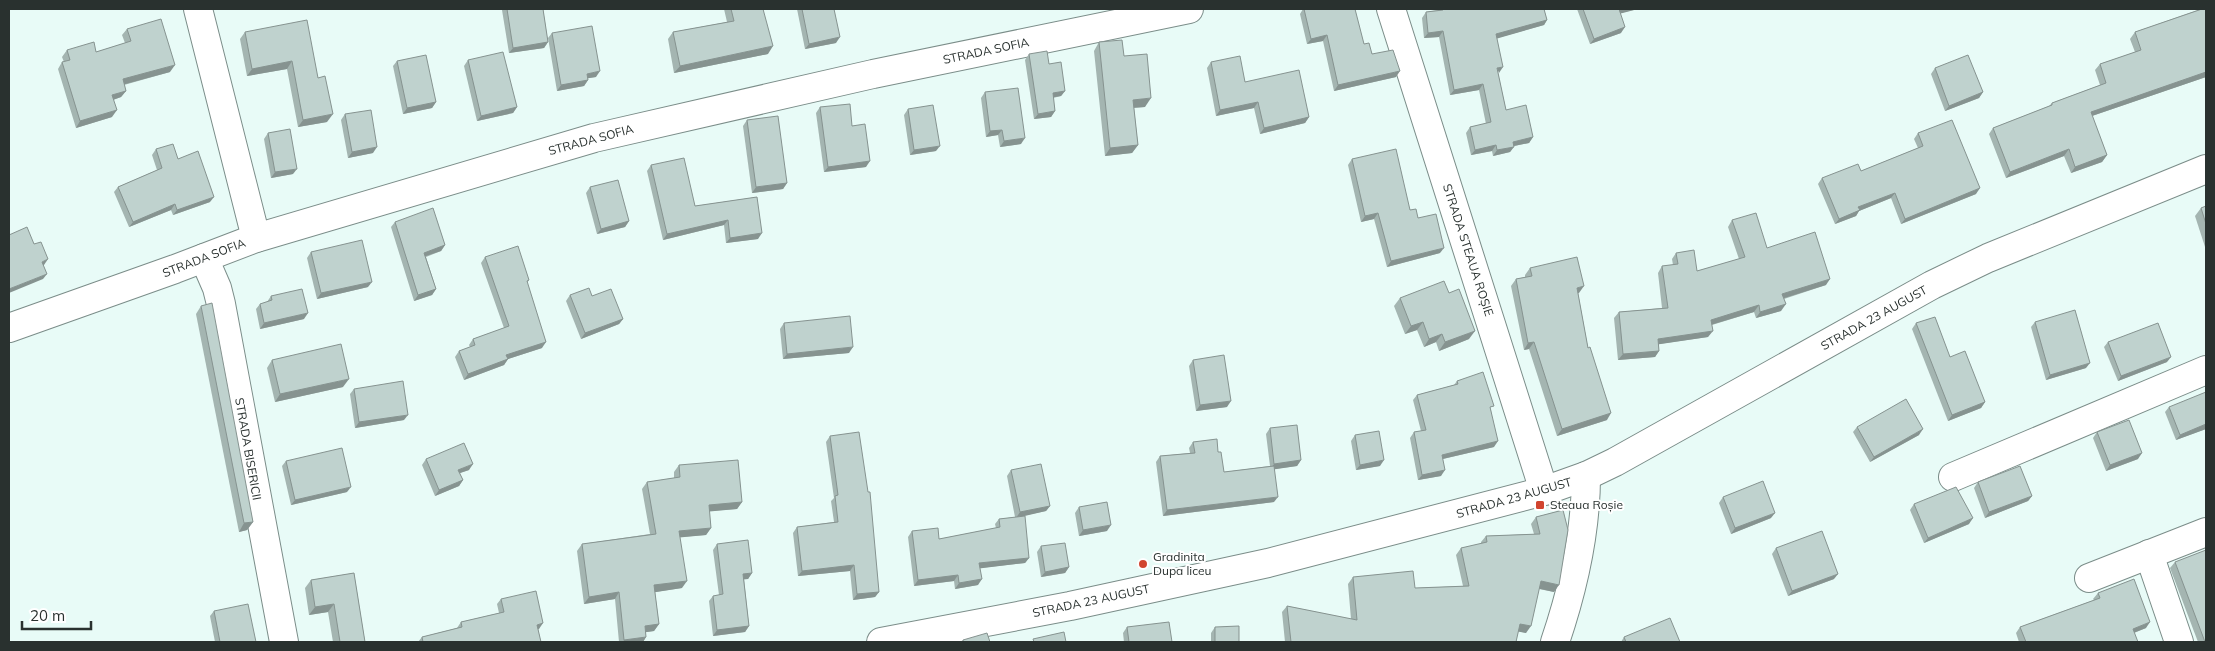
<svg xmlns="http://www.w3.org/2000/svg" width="2215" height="651" font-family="Mulish,sans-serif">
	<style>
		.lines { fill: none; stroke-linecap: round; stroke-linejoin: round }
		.minor-casing { stroke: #7b8d89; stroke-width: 30 }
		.major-casing { stroke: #7b8d89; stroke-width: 30 }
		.minor { stroke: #fff; stroke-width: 28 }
		.major { stroke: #fff; stroke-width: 28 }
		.wall { fill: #a4b5b1 }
		.shaded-wall { fill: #869390 }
		.building { fill: #bfd2ce; stroke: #869390 }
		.poi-dot { fill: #d1452f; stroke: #fff; stroke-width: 2 }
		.labels { text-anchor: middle; stroke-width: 4; stroke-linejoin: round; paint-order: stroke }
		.street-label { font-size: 12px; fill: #29312f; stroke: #fff }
		.poi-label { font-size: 12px; fill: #29312f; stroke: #fff; text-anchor: start }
	</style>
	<rect width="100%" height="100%" fill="#e8fbf7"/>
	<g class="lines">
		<defs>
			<g id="minor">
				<polyline points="198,9 256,238"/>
				<polyline points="1391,9 1544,491"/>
				<polyline points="204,258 217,288 221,304 284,642"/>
				<polyline points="9,328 175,269 256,238 594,138 873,74 1189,9"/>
				<polyline points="1953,477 2206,370"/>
				<polyline points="2149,554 2179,642"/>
				<polyline points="2089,578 2206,532"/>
				<path d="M1555 642C1573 589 1586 533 1586 476"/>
			</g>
			<polyline id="major" points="881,642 1070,606 1268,563 1544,491 1586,476 1615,462 1932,285 1988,258 2206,169"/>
		</defs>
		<use href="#minor" class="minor-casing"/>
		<use href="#major" class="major-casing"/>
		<use href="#minor" class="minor"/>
		<use href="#major" class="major"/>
	</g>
	<g class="wall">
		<polygon points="503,9 543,9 548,42 544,48 509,53 502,10"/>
		<polygon points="724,9 763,9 768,54 674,73 668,39 673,32 727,22"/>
		<polygon points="797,9 834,9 836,43 805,49"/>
		<polygon points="1303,9 1364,44 1372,54 1396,77 1334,91 1323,41 1307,44 1300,14"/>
		<polygon points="1438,9 1544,9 1547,20 1544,25 1497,38 1498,73 1506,110 1533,137 1529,143 1514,146 1510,152 1493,156 1492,151 1471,155 1466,133 1470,127 1486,124 1479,90 1450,95 1439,37 1424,38 1422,18 1426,12 1438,10"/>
		<polygon points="1577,9 1638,9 1620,13 1621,33 1590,44"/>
		<polygon points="2198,9 2206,9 2206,78 2206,77 2092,116 2107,155 2102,162 2071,173 2064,156 2006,178 1989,134 1993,128 2049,106 2052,103 2100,85 2095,70 2100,64 2135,52 2130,39 2135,32 2198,10"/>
		<polygon points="127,29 170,72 124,85 126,91 121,97 113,100 112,117 76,128 58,69 62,62 64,62 62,57 67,50 96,52 125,43 122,35"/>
		<polygon points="245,32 318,78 327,122 298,127 287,69 247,76 240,39"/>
		<polygon points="552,33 596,77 588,78 588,80 584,86 557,91 548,38"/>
		<polygon points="1099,42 1124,56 1145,107 1134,108 1138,145 1132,153 1105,156 1094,51"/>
		<polygon points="1029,54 1049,64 1065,91 1061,96 1053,98 1055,111 1051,117 1034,119 1025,60"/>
		<polygon points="468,60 517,107 513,113 477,121 464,66"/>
		<polygon points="397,61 436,102 432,108 403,114 393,66"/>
		<polygon points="1211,62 1245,82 1309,117 1305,123 1260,134 1254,108 1216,116 1207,68"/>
		<polygon points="1935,68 1983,92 1979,98 1945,111 1931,74"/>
		<polygon points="985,92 1021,144 1000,147 998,135 986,137 981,98"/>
		<polygon points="820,107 852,126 866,167 824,172 816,113"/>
		<polygon points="908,109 936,151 910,155 904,115"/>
		<polygon points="345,114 373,153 348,158 341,120"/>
		<polygon points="747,120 787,183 783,189 752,193 743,126"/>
		<polygon points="268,133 293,174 271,178 264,139"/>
		<polygon points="1918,133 1976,194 1901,224 1891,198 1859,211 1856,216 1835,224 1818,184 1822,178 1861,171 1918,148 1914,139"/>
		<polygon points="156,149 178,159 210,202 173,215 171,210 129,227 114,192 118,187 157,170 152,155"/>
		<polygon points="1352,159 1410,210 1418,218 1440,253 1387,267 1374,219 1361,222 1348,165"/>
		<polygon points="651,165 695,206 757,197 758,239 726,243 724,225 663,240 647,171"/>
		<polygon points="590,187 629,221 625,227 597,234 586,193"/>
		<polygon points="2206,206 2206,250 2195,216 2201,208"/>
		<polygon points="1732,220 1767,248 1826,285 1784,299 1781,311 1756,318 1754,312 1712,325 1708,337 1659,344 1659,351 1655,357 1618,360 1614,318 1619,312 1662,308 1658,273 1662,266 1673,265 1672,259 1676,253 1697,271 1739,259 1728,227"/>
		<polygon points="395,222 445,245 441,251 426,257 436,289 432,295 414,301 391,227"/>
		<polygon points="311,252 368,287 317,299 307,258"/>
		<polygon points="485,257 529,280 527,283 542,348 508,359 504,365 464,380 455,357 459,351 470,347 469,345 473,339 504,328 481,263"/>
		<polygon points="1530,268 1579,293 1578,293 1588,348 1607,420 1557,436 1529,349 1524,350 1511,286 1516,279 1525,277 1525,275"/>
		<polygon points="1449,293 1469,339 1439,351 1436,342 1424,347 1417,330 1405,334 1394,306 1400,298"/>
		<polygon points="570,295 592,296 623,319 619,324 581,339 566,301"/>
		<polygon points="271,296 304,319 260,329 256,309 260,304 267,302"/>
		<polygon points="201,306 253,522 247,530 239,532 196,314"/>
		<polygon points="2035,322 2086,368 2046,380 2031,327"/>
		<polygon points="784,323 849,353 783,359 780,329"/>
		<polygon points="1916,323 1950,357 1985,402 1981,408 1948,421 1912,329"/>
		<polygon points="2108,342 2167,362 2118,381 2104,347"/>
		<polygon points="272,360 343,387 275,402 267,368"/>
		<polygon points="1193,360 1227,407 1196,411 1189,366"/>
		<polygon points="1457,381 1491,410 1494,447 1443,459 1441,476 1418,480 1410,438 1414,432 1421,431 1413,400 1417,395 1454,385"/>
		<polygon points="354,389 404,420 355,428 350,394"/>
		<polygon points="2169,407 2206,429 2176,440 2165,412"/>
		<polygon points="1857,427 1919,435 1870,462 1853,432"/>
		<polygon points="1270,428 1301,460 1297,466 1274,469 1274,502 1163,516 1156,462 1160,456 1190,453 1189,448 1193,442 1218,452 1224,472 1270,466 1266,434"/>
		<polygon points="2097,432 2138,459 2106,471 2093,438"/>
		<polygon points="1355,435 1380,466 1356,470 1351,441"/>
		<polygon points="830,436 879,592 875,597 853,600 850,571 798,576 793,533 797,527 834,522 831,501 834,498 826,442"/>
		<polygon points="426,459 469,470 460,473 463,480 459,486 435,496 422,465"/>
		<polygon points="286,461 347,492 291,505 282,466"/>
		<polygon points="679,465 742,502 737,509 709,511 711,528 706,535 680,537 682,588 655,592 659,624 654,631 646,632 646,637 643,642 619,642 615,599 584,604 577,551 582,544 650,534 642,489 647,482 674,478 674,472"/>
		<polygon points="1011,470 1050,506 1046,511 1022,516 1029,558 1025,563 980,568 978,585 955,589 954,581 914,586 908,537 912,531 939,539 996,528 995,524 999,519 1015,517 1007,476"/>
		<polygon points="1978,482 2032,496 2028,501 1985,518 1974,488"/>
		<polygon points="1723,497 1771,518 1731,534 1719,503"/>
		<polygon points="1914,504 1969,524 1924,543 1910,510"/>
		<polygon points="1079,507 1107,531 1079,536 1075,513"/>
		<polygon points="1563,510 1554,592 1539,589 1526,633 1518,631 1516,642 1285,642 1282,612 1287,606 1351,619 1348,584 1353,577 1415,588 1463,586 1456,555 1461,548 1481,544 1481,542 1486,536 1534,534 1531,524 1536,517"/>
		<polygon points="717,544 752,573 748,579 744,579 749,626 745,632 713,636 709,601 713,596 719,595 713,550"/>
		<polygon points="1041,546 1069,567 1065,573 1041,577 1037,552"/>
		<polygon points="1776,548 1834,579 1788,596 1772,554"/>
		<polygon points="2175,562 2206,642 2198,642 2170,568"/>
		<polygon points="354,573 365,642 333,642 328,612 309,615 305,588 311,580"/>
		<polygon points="2098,593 2146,628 2134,633 2138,642 2019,642 2016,633 2020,627 2094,600 2093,599"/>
		<polygon points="501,599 539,629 538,629 541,642 418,642 422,637 457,628 461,622 499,613 497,604"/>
		<polygon points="214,611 256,642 215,642 210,616"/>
		<polygon points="1127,627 1172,642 1124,642 1123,633"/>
		<polygon points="1215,627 1239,642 1211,642 1211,633"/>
		<polygon points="1624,637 1680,642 1621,642"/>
	</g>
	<g class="shaded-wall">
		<polygon points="1619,9 1638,9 1615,15"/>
		<polygon points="1547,20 1544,25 1492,40 1496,34"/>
		<polygon points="1625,27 1621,33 1590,44 1594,39"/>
		<polygon points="1443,31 1439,37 1424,38 1428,33"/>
		<polygon points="1327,35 1323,41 1307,44 1311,39"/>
		<polygon points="840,37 836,43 805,49 809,44"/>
		<polygon points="548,42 544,48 509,53 513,48"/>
		<polygon points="773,46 768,54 674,73 680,66"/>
		<polygon points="292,61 287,69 247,76 252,69"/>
		<polygon points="175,65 170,72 118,86 123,79"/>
		<polygon points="1503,67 1499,73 1497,68"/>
		<polygon points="600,71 596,77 583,79 587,74"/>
		<polygon points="1400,71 1396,77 1334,91 1338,85"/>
		<polygon points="2206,72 2206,77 2086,118 2091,112"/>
		<polygon points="588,80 584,86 557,91 561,85"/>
		<polygon points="1483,84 1479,90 1450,95 1454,90"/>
		<polygon points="126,91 121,97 107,102 112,95"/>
		<polygon points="1065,91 1061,96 1049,98 1053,93"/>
		<polygon points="1983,92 1979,98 1945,111 1949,106"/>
		<polygon points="1151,98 1145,107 1128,108 1133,100"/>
		<polygon points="436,102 432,108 403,114 407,108"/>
		<polygon points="1258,102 1254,108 1216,116 1220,110"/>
		<polygon points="517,107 513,113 477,121 481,116"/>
		<polygon points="117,110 112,117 76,128 80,121"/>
		<polygon points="1055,111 1051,117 1034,119 1038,114"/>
		<polygon points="333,114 327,122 298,127 303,120"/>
		<polygon points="1309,117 1305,123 1260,134 1264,128"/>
		<polygon points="1002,130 998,135 986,137 990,131"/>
		<polygon points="1533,137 1529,143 1509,147 1513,142"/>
		<polygon points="1025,138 1021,144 1000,147 1004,141"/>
		<polygon points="1138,145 1132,153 1105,156 1110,148"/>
		<polygon points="1496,145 1492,151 1471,155 1475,150"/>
		<polygon points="940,146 936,151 910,155 914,150"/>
		<polygon points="377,147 373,153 348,158 352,152"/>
		<polygon points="1514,147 1510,152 1493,156 1497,150"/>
		<polygon points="2069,149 2064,156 2006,178 2010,172"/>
		<polygon points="2107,155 2102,162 2071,173 2075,167"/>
		<polygon points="870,161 866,167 824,172 828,167"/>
		<polygon points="297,169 293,174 271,178 275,172"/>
		<polygon points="787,183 783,189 752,193 756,187"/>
		<polygon points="1980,188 1976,194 1901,224 1905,219"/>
		<polygon points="1895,193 1891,198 1859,211 1856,216 1835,224 1839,219 1858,207"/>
		<polygon points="214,197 210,202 173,215 177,210"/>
		<polygon points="175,204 171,210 129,227 133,222"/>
		<polygon points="1378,213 1374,219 1361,222 1365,216"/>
		<polygon points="728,220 724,225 663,240 667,234"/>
		<polygon points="629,221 625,227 597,234 601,229"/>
		<polygon points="762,233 758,239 726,243 730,238"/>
		<polygon points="445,245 441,251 420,258 424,253"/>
		<polygon points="1444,248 1440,253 1387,267 1391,261"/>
		<polygon points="48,259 44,265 38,268 42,262"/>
		<polygon points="47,274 43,279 9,293 9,289"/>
		<polygon points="1830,279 1826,285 1778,300 1782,294"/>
		<polygon points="372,282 368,287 317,299 321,293"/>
		<polygon points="1584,286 1579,293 1572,295 1577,288"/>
		<polygon points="436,289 432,295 414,301 418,295"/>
		<polygon points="1786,304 1781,311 1756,318 1760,312"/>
		<polygon points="1759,305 1754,312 1707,326 1711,320"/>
		<polygon points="308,313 304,319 260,329 264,323"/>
		<polygon points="623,319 619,324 581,339 585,333"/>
		<polygon points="1423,322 1417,330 1405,334 1411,326"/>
		<polygon points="1475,331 1469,339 1439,351 1445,342"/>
		<polygon points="1713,331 1708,337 1654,345 1658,339"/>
		<polygon points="1442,334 1436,342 1424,347 1429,339"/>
		<polygon points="546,342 542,348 502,361 506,355"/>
		<polygon points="1534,342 1529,349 1524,350 1528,343"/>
		<polygon points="853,347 849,353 783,359 787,354"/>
		<polygon points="1659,351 1655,357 1618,360 1623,354"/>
		<polygon points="2171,357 2167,362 2118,381 2121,376"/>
		<polygon points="508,359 504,365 464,380 468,374"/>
		<polygon points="2090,363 2086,368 2046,380 2050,375"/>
		<polygon points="349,379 343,387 275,402 280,394"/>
		<polygon points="1231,401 1227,407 1196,411 1200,405"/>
		<polygon points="1985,402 1981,408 1948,421 1952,415"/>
		<polygon points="1611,413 1607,420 1557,436 1562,429"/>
		<polygon points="408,415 404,420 355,428 359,422"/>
		<polygon points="2206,424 2206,429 2176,440 2180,435"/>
		<polygon points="1923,429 1919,435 1870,462 1874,457"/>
		<polygon points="1498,441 1494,447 1438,460 1442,455"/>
		<polygon points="2142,453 2138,459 2106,471 2110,465"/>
		<polygon points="1301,460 1297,466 1270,470 1274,464"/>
		<polygon points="1384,460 1380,466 1356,470 1360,465"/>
		<polygon points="473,464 469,470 454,475 458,470"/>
		<polygon points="1445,470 1441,476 1418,480 1422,475"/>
		<polygon points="463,480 459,486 435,496 439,490"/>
		<polygon points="351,487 347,492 291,505 295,500"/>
		<polygon points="2032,496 2028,501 1985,518 1989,512"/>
		<polygon points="1278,497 1274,502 1163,516 1167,510"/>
		<polygon points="742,502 737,509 704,512 709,505"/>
		<polygon points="1050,506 1046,511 1016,518 1020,512"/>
		<polygon points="1775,513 1771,518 1731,534 1735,528"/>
		<polygon points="1973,518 1969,524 1924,543 1928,538"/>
		<polygon points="253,522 247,530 239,532 244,523"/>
		<polygon points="1111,525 1107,531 1079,536 1083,530"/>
		<polygon points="711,528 706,535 674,538 679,531"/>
		<polygon points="1029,558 1025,563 975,569 979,563"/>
		<polygon points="854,565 850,571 798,576 802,571"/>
		<polygon points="1069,567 1065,573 1041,577 1045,572"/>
		<polygon points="752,573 748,579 739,580 743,574"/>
		<polygon points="1838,574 1834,579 1788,596 1792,591"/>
		<polygon points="958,575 954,581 914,586 918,580"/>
		<polygon points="982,579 978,585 955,589 959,583"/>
		<polygon points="687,581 682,588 650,593 654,585"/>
		<polygon points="1541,581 1559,585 1554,592 1536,588"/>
		<polygon points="619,592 615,599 584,604 589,597"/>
		<polygon points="879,592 875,597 853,600 857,594"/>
		<polygon points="334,604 328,612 309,615 315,607"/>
		<polygon points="2150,622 2146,628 2128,635 2133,629"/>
		<polygon points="543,623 539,629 533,631 537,625"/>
		<polygon points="659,624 654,631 640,633 645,626"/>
		<polygon points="1520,624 1531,626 1526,633 1515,631"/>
		<polygon points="749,626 745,632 713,636 717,630"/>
		<polygon points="646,637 643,642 623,642 624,640"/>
	</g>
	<g class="building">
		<polygon points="507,9 543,9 548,42 513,48"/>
		<polygon points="731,9 763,9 773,46 680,66 673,32 734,21"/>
		<polygon points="802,9 834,9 840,37 809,44"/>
		<polygon points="1304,9 1355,9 1364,44 1369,43 1372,54 1393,50 1400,71 1338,85 1327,35 1311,39"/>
		<polygon points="1442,9 1544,9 1547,20 1496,34 1503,67 1497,68 1506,110 1526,105 1533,137 1513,142 1514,147 1497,150 1496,145 1475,150 1470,127 1491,122 1483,84 1454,90 1443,31 1428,33 1426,12 1443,10"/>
		<polygon points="1583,9 1619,9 1625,27 1594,39"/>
		<polygon points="2202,9 2206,9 2206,72 2091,112 2107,155 2075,167 2069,149 2010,172 1993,128 2052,105 2052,103 2106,83 2100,64 2141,50 2135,32"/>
		<polygon points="161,19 175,65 123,79 126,91 112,95 117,110 80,121 62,62 70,60 67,50 94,42 96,52 131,41 127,29"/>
		<polygon points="307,20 318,78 325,76 333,114 303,120 292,61 252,69 245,32"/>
		<polygon points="592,26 600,71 587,74 588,80 561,85 552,33"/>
		<polygon points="1122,40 1124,56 1147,54 1151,98 1133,100 1138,145 1110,148 1099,42"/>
		<polygon points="1047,51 1049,64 1061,62 1065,91 1053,93 1055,111 1038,114 1029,54"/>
		<polygon points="503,52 517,107 481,116 468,60"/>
		<polygon points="426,55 436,102 407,108 397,61"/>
		<polygon points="1968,55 1983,92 1949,106 1935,68"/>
		<polygon points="1240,56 1245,82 1299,70 1309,117 1264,128 1258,102 1220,110 1211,62"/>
		<polygon points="1018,88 1025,138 1004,141 1002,130 990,131 985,92"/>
		<polygon points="850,104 852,126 865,124 870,161 828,167 820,107"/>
		<polygon points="933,105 940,146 914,150 908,109"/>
		<polygon points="371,110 377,147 352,152 345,114"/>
		<polygon points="778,116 787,183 756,187 747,120"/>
		<polygon points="1952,120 1980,188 1905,219 1895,193 1858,207 1860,210 1839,219 1822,178 1858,164 1861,171 1923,146 1918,133"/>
		<polygon points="290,129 297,169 275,172 268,133"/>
		<polygon points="173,144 178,159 198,151 214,197 177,210 175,204 133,222 118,187 162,168 156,149"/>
		<polygon points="1396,149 1410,210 1416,209 1418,218 1436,214 1444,248 1391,261 1378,213 1365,216 1352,159"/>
		<polygon points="684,158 695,206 757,197 762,233 730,238 728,220 667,234 651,165"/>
		<polygon points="618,180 629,221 601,229 590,187"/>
		<polygon points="2206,206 2206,224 2201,208"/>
		<polygon points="433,208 445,245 424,253 436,289 418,295 395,222"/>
		<polygon points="1756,213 1767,248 1815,232 1830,279 1782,294 1786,304 1760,312 1759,305 1711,320 1713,331 1658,339 1659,351 1623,354 1619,312 1668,308 1662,266 1678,264 1676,253 1694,250 1697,271 1745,257 1732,220"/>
		<polygon points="27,227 34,244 41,242 48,259 42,262 47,274 9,289 9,235"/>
		<polygon points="362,240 372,282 321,293 311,252"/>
		<polygon points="518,246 529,280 527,281 546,342 506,355 508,359 468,374 459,351 475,345 473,339 509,326 485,257"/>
		<polygon points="1577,257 1584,286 1577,288 1588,348 1590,347 1611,413 1562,429 1534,342 1528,343 1516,279 1532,276 1530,268"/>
		<polygon points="1444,281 1449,293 1459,289 1475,331 1445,342 1442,334 1429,339 1423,322 1411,326 1400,298"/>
		<polygon points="589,288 592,296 611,289 623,319 585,333 570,295"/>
		<polygon points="302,289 308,313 264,323 260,304 272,300 271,296"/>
		<polygon points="212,303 253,522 244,523 201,306"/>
		<polygon points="2075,310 2090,363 2050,375 2035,322"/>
		<polygon points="850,316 853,347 787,354 784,323"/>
		<polygon points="1935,317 1950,357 1965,351 1985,402 1952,415 1916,323"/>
		<polygon points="2158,323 2171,357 2121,376 2108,342"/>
		<polygon points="341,344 349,379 280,394 272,360"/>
		<polygon points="1224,355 1231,401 1200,405 1193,360"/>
		<polygon points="1483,372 1494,406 1490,407 1498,441 1442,455 1445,470 1422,475 1414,432 1426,430 1417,395 1458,384 1457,381"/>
		<polygon points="403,381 408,415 359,422 354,389"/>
		<polygon points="2206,392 2206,424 2180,435 2169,407"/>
		<polygon points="1906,399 1923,429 1874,457 1857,427"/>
		<polygon points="2129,420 2142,453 2110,465 2097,432"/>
		<polygon points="1297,425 1301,460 1274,464 1270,428"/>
		<polygon points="1379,431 1384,460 1360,465 1355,435"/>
		<polygon points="859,432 868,492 870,492 879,592 857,594 854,565 802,571 797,527 838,522 835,496 838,495 830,436"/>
		<polygon points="1217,439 1218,452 1221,452 1224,472 1274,466 1278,497 1167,510 1160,456 1195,453 1193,442"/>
		<polygon points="464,443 473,464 458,470 463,480 439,490 426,459"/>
		<polygon points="342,448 351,487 295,500 286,461"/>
		<polygon points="738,460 742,502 709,505 711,528 679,531 687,581 654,585 659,624 645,626 646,637 624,640 619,592 589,597 582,544 656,534 647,482 680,477 679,465"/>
		<polygon points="1041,464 1050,506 1020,512 1011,470"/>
		<polygon points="2020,466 2032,496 1989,512 1978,482"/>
		<polygon points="1763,481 1775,513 1735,528 1723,497"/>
		<polygon points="1956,487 1973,518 1928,538 1914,504"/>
		<polygon points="1107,502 1111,525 1083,530 1079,507"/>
		<polygon points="1563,510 1568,530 1559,585 1541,581 1531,626 1520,624 1516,642 1291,642 1287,606 1357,620 1353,577 1413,571 1415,588 1469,586 1461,548 1487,542 1486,536 1540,534 1536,517"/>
		<polygon points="1025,516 1029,558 979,563 982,579 959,583 958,575 918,580 912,531 938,528 939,539 1000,527 999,519"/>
		<polygon points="1822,531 1838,574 1792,591 1776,548"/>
		<polygon points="748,540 752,573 743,574 749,626 717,630 713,596 723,594 717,544"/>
		<polygon points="1065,543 1069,567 1045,572 1041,546"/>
		<polygon points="2206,550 2206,642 2205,642 2175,562"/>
		<polygon points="354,573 365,642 340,642 334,604 315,607 311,580"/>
		<polygon points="2134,579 2150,622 2133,629 2138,642 2026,642 2020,627 2100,598 2098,593"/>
		<polygon points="536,591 543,623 537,625 541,642 423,642 422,637 462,627 461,622 504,612 501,599"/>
		<polygon points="248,604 256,642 220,642 214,611"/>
		<polygon points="1670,618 1680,642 1626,642 1624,637"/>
		<polygon points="1169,622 1172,642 1129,642 1127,627"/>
		<polygon points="1239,626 1239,642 1215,642 1215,627"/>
		<polygon points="1064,632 1066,642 1034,642 1033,639"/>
		<polygon points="987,633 990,642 963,642 963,640"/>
	</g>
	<g class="poi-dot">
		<rect x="1535" y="500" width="10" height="10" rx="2.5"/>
		<circle cx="1143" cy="564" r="5"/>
	</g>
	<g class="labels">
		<g class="street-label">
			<text transform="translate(986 51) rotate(-12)" y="4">STRADA SOFIA</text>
			<text transform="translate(591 140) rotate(-15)" y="4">STRADA SOFIA</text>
			<text transform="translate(1468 250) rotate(72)" y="4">STRADA STEAUA ROȘIE</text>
			<text transform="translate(204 258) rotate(-21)" y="4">STRADA SOFIA</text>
			<text transform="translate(1874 318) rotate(-29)" y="4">STRADA 23 AUGUST</text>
			<text transform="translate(248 449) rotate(80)" y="4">STRADA BISERICII</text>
			<text transform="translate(1514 498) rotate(-16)" y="4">STRADA 23 AUGUST</text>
			<text transform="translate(1091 601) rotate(-12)" y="4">STRADA 23 AUGUST</text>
		</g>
		<g class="poi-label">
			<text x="1550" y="509">Steaua Roșie</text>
			<text x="1153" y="561">Gradinita<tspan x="1153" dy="14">Dupa liceu</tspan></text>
		</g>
	</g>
	<rect width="2215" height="651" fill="none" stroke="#29312f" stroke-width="20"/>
	<path d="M22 621v8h69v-8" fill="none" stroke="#29312f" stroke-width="2.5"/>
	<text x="30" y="621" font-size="15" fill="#29312f" stroke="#ffffff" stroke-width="4" paint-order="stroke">20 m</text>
</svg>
